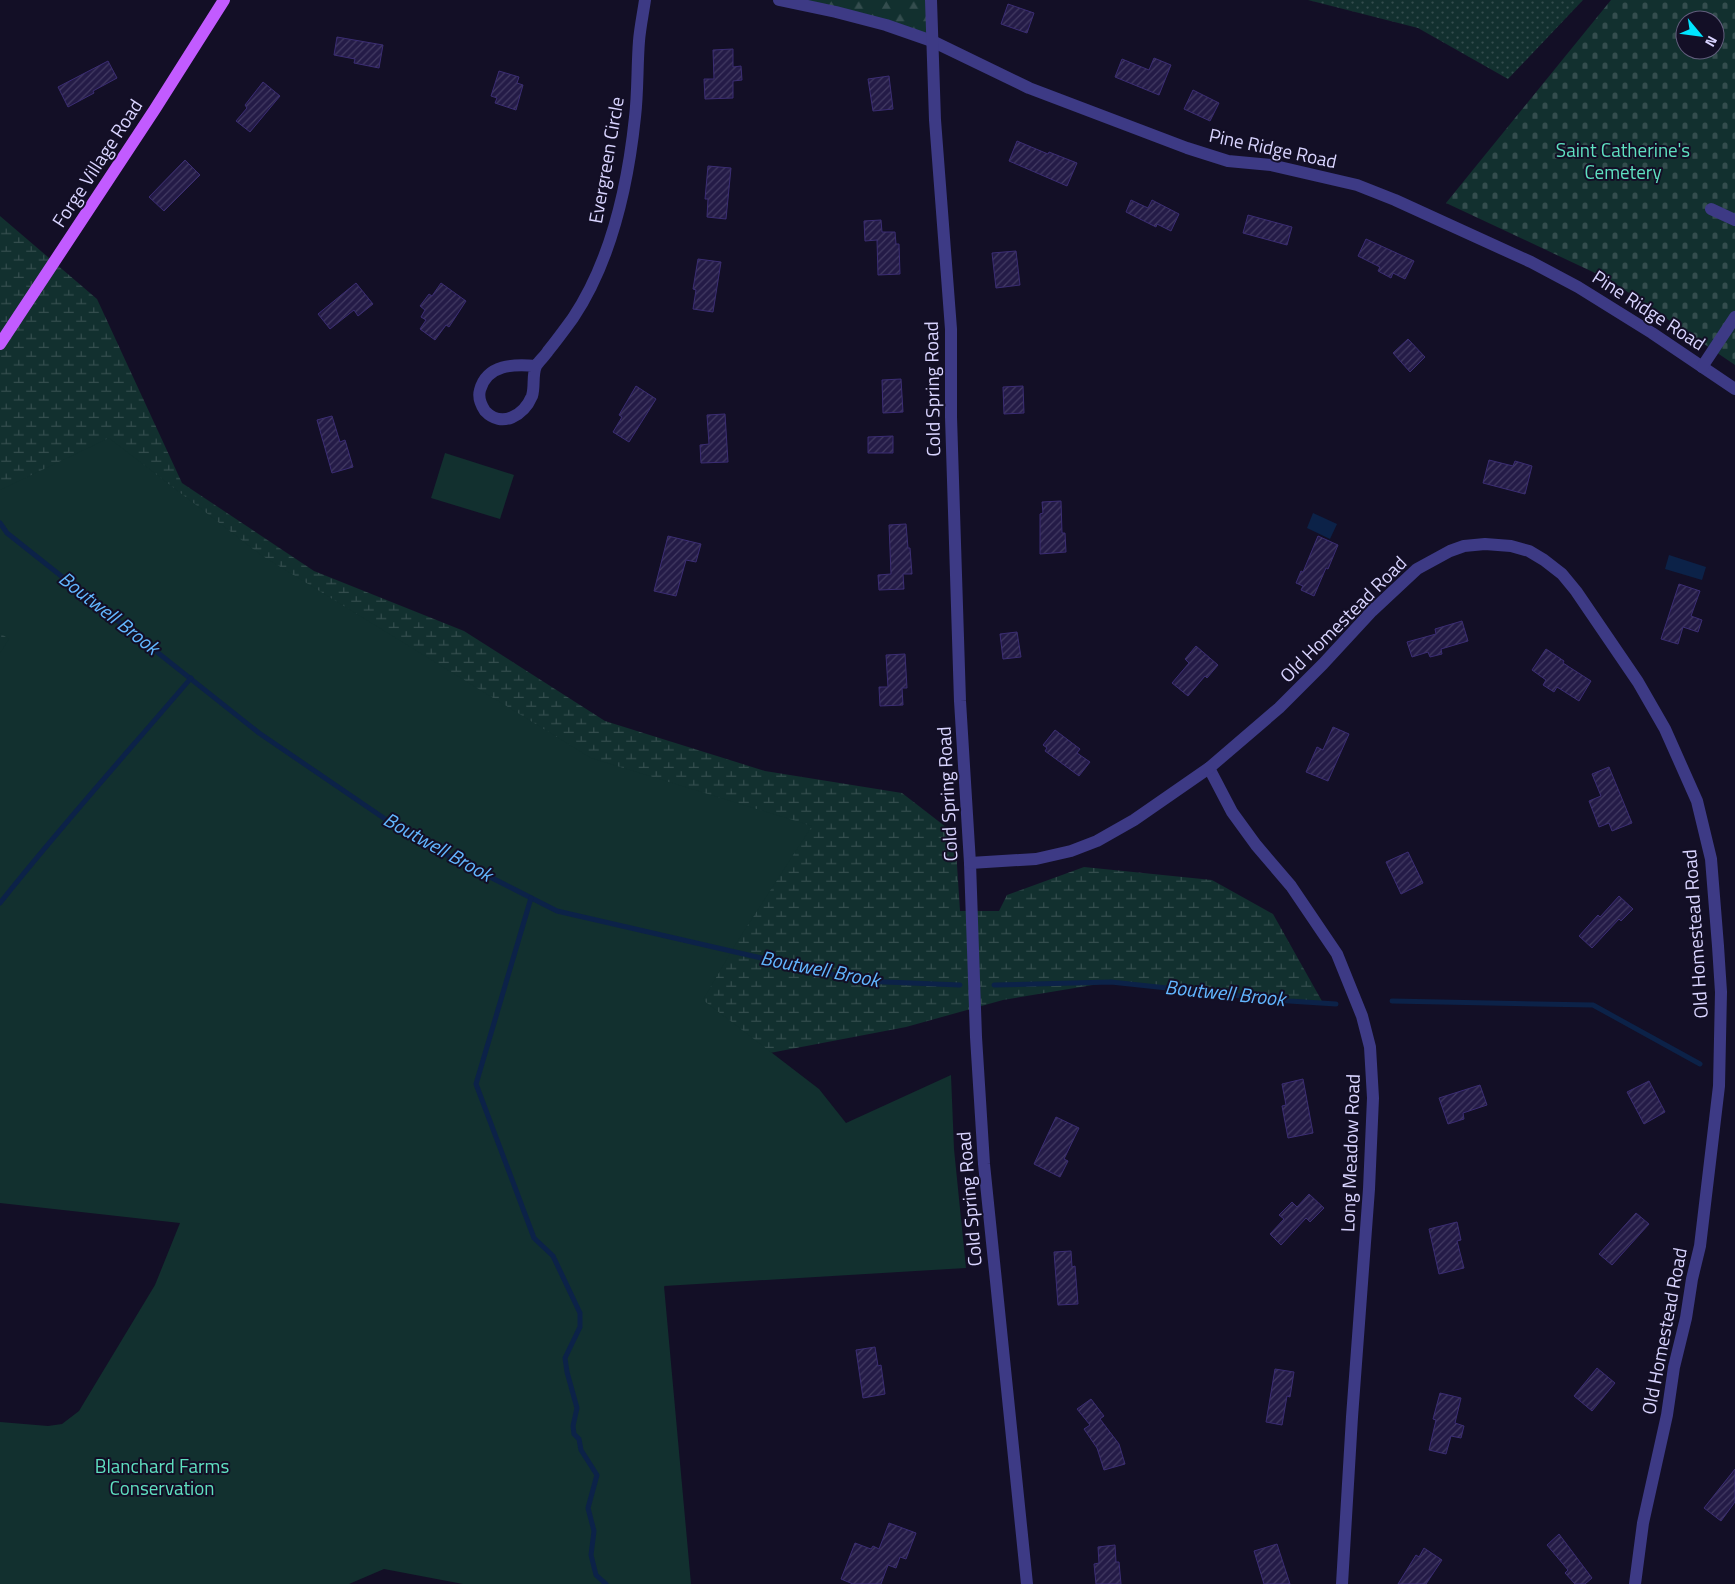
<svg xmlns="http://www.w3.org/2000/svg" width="1735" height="1584" font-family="'Titillium Web',sans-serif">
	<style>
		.grass { fill: url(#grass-dots) }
		.forest { fill: url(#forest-firs) }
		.wetland { fill: url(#wetland-marsh) }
		.cemetery { fill: url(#cemetery-stones); fill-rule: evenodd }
		.park { fill: #12302f }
		.water { fill: #0c2248 }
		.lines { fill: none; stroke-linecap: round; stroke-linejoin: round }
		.stream { stroke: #0c2248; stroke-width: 5 }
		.building { fill: url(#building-hatch); stroke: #3b2d73 }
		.minor { stroke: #3d3a85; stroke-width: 12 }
		.major { stroke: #c25bff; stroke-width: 12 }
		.labels { text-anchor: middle; stroke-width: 4; stroke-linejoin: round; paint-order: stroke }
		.street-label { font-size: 19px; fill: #d9d4ff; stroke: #130f26 }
		.park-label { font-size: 19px; fill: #5fe0c0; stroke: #130f26 }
		.water-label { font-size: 20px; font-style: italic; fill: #62b6ff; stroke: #130f26 }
	</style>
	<defs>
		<pattern id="grass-dots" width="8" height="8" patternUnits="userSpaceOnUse" patternTransform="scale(1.25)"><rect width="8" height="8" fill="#12302f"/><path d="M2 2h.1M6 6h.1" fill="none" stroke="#344d4e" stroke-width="1.8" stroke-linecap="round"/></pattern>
		<pattern id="forest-firs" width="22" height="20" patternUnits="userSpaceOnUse" patternTransform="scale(1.25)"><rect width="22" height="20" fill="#12302f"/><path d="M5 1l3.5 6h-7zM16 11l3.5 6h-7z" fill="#344d4e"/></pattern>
		<pattern id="wetland-marsh" width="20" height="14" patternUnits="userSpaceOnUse" patternTransform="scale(1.25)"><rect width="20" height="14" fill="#12302f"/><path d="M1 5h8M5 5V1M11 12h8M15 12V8" fill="none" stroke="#344d4e"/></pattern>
		<pattern id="cemetery-stones" width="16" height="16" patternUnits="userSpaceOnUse" patternTransform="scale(1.25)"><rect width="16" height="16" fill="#12302f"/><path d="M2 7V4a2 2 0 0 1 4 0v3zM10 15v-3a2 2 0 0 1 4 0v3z" fill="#344d4e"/></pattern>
		<pattern id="building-hatch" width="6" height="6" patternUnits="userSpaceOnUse" patternTransform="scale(1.25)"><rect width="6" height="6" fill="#241b47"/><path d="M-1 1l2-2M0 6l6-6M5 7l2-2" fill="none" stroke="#433b63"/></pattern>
	</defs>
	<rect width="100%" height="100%" fill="#130f26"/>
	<polygon class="grass" points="1308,0 1583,0 1508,79 1418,28"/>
	<polygon class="forest" points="778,0 931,0 932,41"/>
	<polygon class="wetland" points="0,216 97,299 182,483 314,571 464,631 605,721 765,771 902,793 955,834 960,911 999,911 1007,895 1084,867 1212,880 1273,914 1323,1003 1111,982 1003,1000 906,1027 733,1060 574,1584 0,828"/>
	<path class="cemetery" d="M1611 0H1735V365L1610 280 1446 203ZM1685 20H1715V50H1685Z"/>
	<g class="park">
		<polygon points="109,438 261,555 591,758 812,826 735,945 703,1000 819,1089 846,1123 951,1075 954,1149 966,1268 664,1286 691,1584 463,1584 384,1569 349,1584 0,1584 0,1422 48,1426 62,1424 79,1411 155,1285 180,1223 0,1203 0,653 9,639 0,633 0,490"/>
		<polygon points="445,453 514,475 500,519 431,498"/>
	</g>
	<g class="water">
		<polygon points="1313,513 1337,524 1330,539 1307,528"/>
		<polygon points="1669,555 1706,567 1702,580 1665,569"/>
	</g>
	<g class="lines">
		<g class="stream">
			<polyline points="0,523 7,533 259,733 413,838 557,911 861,981 960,985"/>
			<polyline points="531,898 476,1084 534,1238 553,1256 580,1313 580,1327 565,1358 567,1372 577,1408 573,1426 574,1434 579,1439 581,1450 597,1475 588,1508 594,1531 591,1555 596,1575 606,1584"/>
			<path d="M0 903C61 826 127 753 191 678"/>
			<polyline points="994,985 1111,982 1289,1001 1336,1004"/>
			<polyline points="1392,1001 1593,1005 1700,1064"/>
		</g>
	</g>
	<g class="building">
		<polygon points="1008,4 1034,13 1027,33 1001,24"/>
		<polygon points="337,37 383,45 379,68 354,63 355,59 334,55"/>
		<polygon points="733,49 733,67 741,66 742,80 733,81 733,98 705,99 704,79 714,79 713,50"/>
		<polygon points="1154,58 1171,65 1159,95 1115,77 1122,59 1149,70"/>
		<polygon points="108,61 117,78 93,91 94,93 68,107 58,87"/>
		<polygon points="499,71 519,77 517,83 523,85 516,110 495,103 497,98 491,96"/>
		<polygon points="889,76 893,109 873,111 868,79"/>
		<polygon points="263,82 280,96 250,132 236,121 247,108 245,105"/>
		<polygon points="1193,90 1219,103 1210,121 1184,109"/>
		<polygon points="1017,141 1048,154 1049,152 1077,163 1067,186 1009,161"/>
		<polygon points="185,160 200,175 164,211 149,197"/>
		<polygon points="708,166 731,168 726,219 707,217 708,199 705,199"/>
		<polygon points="1131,200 1148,208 1152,200 1179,214 1171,231 1157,224 1156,227 1126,212"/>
		<polygon points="1248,215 1292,227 1287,245 1243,233"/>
		<polygon points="881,220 882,232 895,232 896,244 899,244 900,274 878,275 877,240 865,241 864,221"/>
		<polygon points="1366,239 1414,261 1405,279 1393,273 1391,278 1378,271 1380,267 1358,256"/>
		<polygon points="1016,251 1020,285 996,288 992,253"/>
		<polygon points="698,259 721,262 713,312 693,309 696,290 693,289"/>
		<polygon points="356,283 373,304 358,316 354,310 330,329 318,314"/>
		<polygon points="441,283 466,301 449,327 446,325 435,340 420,329 426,320 421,317 425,310 420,306 429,294 432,296"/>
		<polygon points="1408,339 1425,357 1410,372 1393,353"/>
		<polygon points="901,379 903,412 883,413 882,380"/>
		<polygon points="636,386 656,399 629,442 613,432 622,417 619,415"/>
		<polygon points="1023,386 1024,413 1004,414 1003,387"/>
		<polygon points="725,414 728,462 701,463 700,445 709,444 707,415"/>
		<polygon points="332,416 340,442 345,440 353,467 332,473 317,420"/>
		<polygon points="893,436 893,453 868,453 868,437"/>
		<polygon points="1489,460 1513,466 1515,461 1532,466 1525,494 1483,483"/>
		<polygon points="1061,501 1062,533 1065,533 1066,552 1040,554 1040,514 1043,513 1042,502"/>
		<polygon points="906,524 908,548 910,548 912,574 903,574 904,589 879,590 878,575 891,574 889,525"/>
		<polygon points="668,536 701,544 696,562 686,560 676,596 654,591"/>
		<polygon points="1318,536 1338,545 1328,569 1326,568 1314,596 1301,590 1303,586 1296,583 1301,571 1303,572"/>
		<polygon points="1679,584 1700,591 1691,616 1702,620 1698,632 1683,627 1678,644 1661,639"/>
		<polygon points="1462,621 1468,641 1441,649 1442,654 1430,657 1428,652 1412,657 1407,642 1436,634 1435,629"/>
		<polygon points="1017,632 1021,657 1003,659 1000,634"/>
		<polygon points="1196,646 1218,665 1207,678 1205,676 1188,696 1172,683 1189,663 1185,659"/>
		<polygon points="1546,649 1564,661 1563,663 1591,681 1579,701 1557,687 1554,692 1543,685 1546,680 1532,670"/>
		<polygon points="905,654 907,688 902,688 903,705 880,706 879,687 888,687 886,655"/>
		<polygon points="1333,727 1349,734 1328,781 1306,772 1317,747 1323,750"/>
		<polygon points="1055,730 1080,749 1077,753 1090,762 1079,776 1045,751 1047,748 1043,745"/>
		<polygon points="1609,767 1632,823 1612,831 1609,823 1599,827 1589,801 1601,796 1592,774"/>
		<polygon points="1408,852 1423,883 1401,894 1386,862"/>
		<polygon points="1619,896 1633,909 1621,921 1619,919 1592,948 1579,936 1598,915 1600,917"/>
		<polygon points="1303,1079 1313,1133 1288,1138 1282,1106 1286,1105 1282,1084"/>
		<polygon points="1649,1081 1665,1112 1644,1124 1627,1092"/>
		<polygon points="1480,1085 1487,1105 1463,1113 1464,1119 1448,1124 1439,1098"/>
		<polygon points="1056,1117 1079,1128 1064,1159 1068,1161 1060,1177 1034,1164"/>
		<polygon points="1309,1194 1324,1208 1310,1222 1306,1218 1281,1245 1270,1234 1284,1219 1279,1215 1292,1202 1297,1207"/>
		<polygon points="1636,1213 1649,1224 1612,1265 1599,1254"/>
		<polygon points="1457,1222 1461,1240 1457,1241 1464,1268 1439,1274 1429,1229"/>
		<polygon points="1071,1251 1072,1267 1075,1266 1078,1304 1058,1305 1054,1252"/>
		<polygon points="875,1347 878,1366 881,1365 885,1394 863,1398 856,1350"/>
		<polygon points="1597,1368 1615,1383 1592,1411 1574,1396"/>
		<polygon points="1275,1369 1294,1372 1290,1397 1287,1396 1282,1425 1266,1422"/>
		<polygon points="1440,1393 1461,1398 1455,1423 1464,1426 1461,1438 1451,1436 1446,1454 1429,1450 1436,1420 1433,1419"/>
		<polygon points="1091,1399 1104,1416 1100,1419 1119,1444 1125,1464 1104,1470 1097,1448 1084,1429 1090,1425 1077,1409"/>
		<polygon points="1735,1469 1735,1502 1721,1521 1704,1508"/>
		<polygon points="889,1523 916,1533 906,1559 900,1557 896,1568 888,1565 881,1584 853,1584 841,1579 855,1543 871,1549 873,1546 879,1549"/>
		<polygon points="1559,1534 1592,1578 1585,1584 1575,1584 1565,1573 1568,1570 1547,1545"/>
		<polygon points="1277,1544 1290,1584 1264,1584 1254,1551"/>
		<polygon points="1115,1545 1116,1562 1119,1562 1121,1584 1096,1584 1094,1564 1099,1563 1098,1547"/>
		<polygon points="1424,1548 1442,1560 1426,1584 1398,1584 1416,1555 1419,1557"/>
	</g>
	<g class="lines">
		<g class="minor">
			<polyline points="779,0 836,12 886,25 932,41 1029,88 1187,148 1228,161 1271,165 1357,185 1395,200 1531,262 1578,287 1652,333 1735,389"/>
			<polyline points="931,0 935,120 951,329 951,417 960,701 970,863 976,1037 984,1164 1027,1584"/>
			<polyline points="1711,209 1735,220"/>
			<path d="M536 366C514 364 487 364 480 390 478 397 481 405 485 411 502 429 524 415 532 396 535 387 532 375 536 366 539 361 545 356 548 351 557 340 565 329 573 318 611 261 628 184 635 117 638 92 637 66 639 41 640 28 643 14 645 0"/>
			<polyline points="1702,367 1735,317"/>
			<polyline points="1209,768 1232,812 1256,845 1291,886 1337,954 1362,1016 1370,1047 1373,1098 1369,1189 1352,1417 1342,1584"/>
			<polyline points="970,863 1036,859 1071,851 1097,841 1134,820 1209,768 1279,708 1323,664 1372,611 1417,569 1450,551 1464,546 1485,544 1511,546 1529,551 1544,560 1562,574 1576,591 1638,682 1665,729 1697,801 1711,859 1718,946 1721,992 1719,1086 1700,1246 1692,1279 1686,1318 1674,1367 1667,1415 1643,1523 1635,1584"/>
		</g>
		<polyline class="major" points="0,344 155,109 224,0"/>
	</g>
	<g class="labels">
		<g class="street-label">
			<text transform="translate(1273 148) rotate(12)" y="7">Pine Ridge Road</text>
			<text transform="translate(606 160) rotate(-80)" y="7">Evergreen Circle</text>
			<text transform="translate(97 163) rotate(-57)" y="7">Forge Village Road</text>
			<text transform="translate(1649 310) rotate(33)" y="7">Pine Ridge Road</text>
			<text transform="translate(932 389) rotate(-91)" y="7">Cold Spring Road</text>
			<text transform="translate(1343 619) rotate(-45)" y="7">Old Homestead Road</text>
			<text transform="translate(947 794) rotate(-93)" y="7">Cold Spring Road</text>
			<text transform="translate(1695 934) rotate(-94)" y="7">Old Homestead Road</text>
			<text transform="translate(1350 1153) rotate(-88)" y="7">Long Meadow Road</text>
			<text transform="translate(969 1199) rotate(-95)" y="7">Cold Spring Road</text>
			<text transform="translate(1664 1331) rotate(-79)" y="7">Old Homestead Road</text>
		</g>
		<g class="park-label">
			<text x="1623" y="157">Saint Catherine's<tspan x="1623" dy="22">Cemetery</tspan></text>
			<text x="162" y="1473">Blanchard Farms<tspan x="162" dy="22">Conservation</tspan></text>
		</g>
		<g class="water-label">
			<text transform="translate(109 613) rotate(38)" y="7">Boutwell Brook</text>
			<text transform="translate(438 847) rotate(29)" y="7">Boutwell Brook</text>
			<text transform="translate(820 969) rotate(11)" y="7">Boutwell Brook</text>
			<text transform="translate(1225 993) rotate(6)" y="7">Boutwell Brook</text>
		</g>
	</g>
	<g transform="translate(1700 35) rotate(119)"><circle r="24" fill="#130f26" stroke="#625e7d"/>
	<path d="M0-4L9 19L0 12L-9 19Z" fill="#00e5ff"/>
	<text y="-8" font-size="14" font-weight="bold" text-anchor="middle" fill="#d9d4ff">N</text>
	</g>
</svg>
